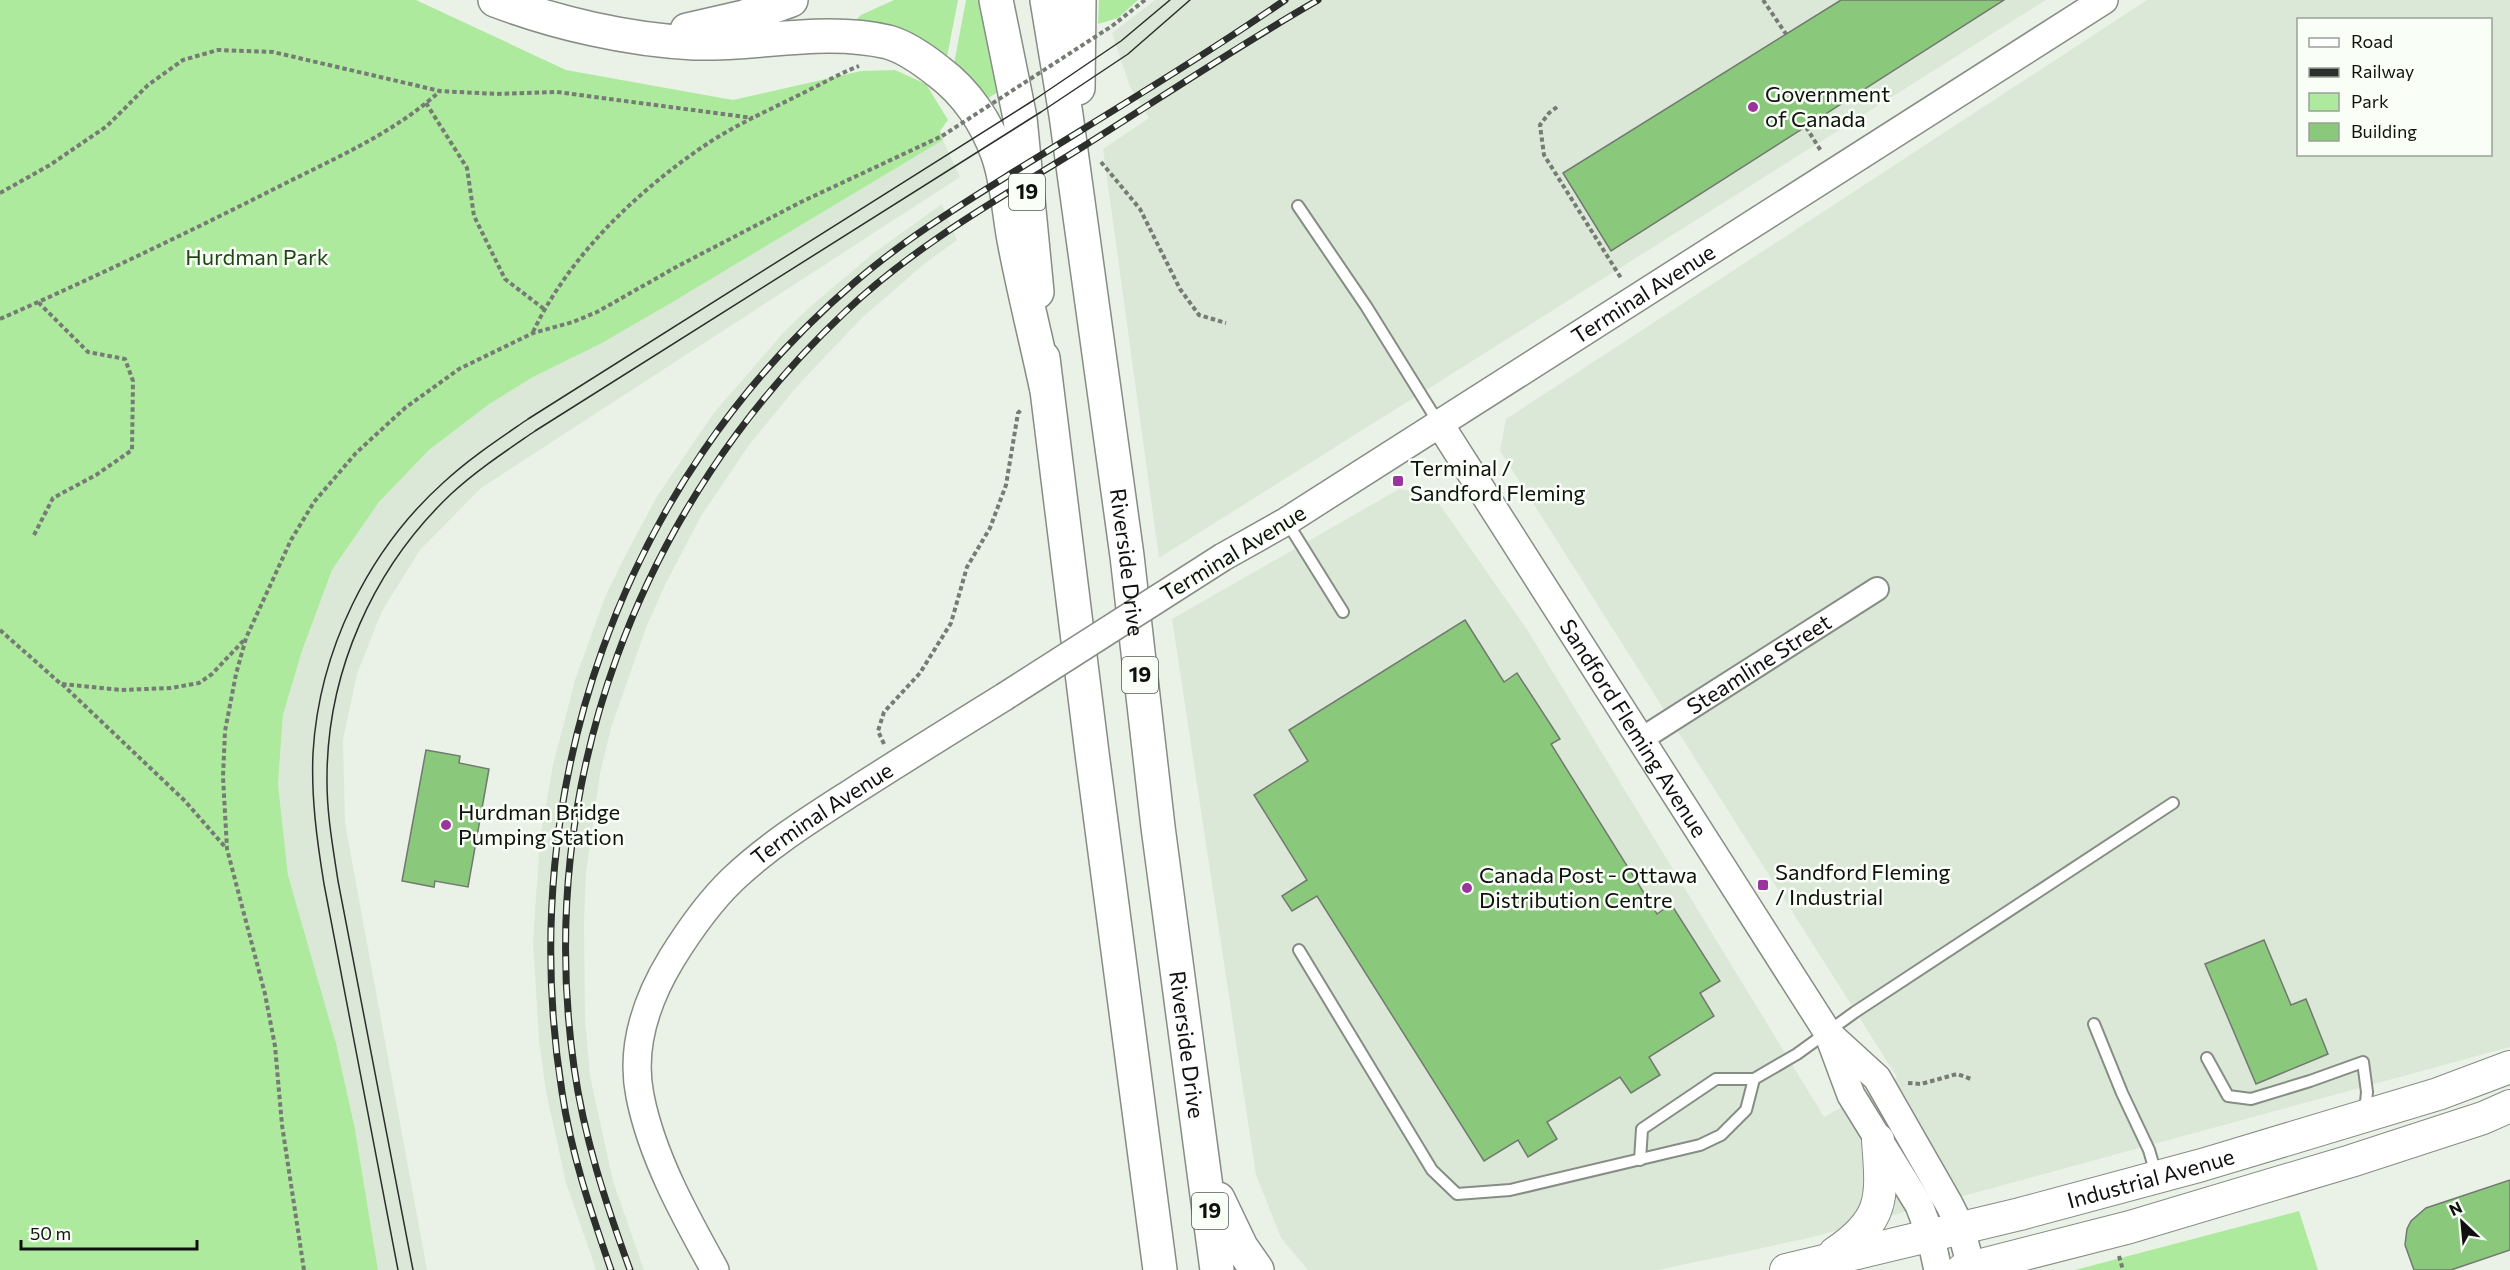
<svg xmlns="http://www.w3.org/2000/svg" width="2510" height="1270" font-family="Commissioner,sans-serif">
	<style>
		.built { fill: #dbe8d7; fill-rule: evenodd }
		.green { fill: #adea9e }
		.building { fill: #8ac87b; stroke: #727970; stroke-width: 1.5 }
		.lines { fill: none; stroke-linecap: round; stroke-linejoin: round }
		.service-casing { stroke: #868d84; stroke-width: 14 }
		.minor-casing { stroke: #868d84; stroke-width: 26 }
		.tertiary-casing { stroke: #868d84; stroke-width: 30 }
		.secondary-casing { stroke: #868d84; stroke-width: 34 }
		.primary-casing { stroke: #868d84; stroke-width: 36 }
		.motorway-casing { stroke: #868d84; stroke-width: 36 }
		.path { stroke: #767b74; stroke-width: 4; stroke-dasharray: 4.5 3; stroke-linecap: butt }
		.service { stroke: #fff; stroke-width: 10 }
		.minor { stroke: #fff; stroke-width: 22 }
		.tertiary { stroke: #fff; stroke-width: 27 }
		.secondary { stroke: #fff; stroke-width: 32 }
		.primary { stroke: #fff; stroke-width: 33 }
		.motorway { stroke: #fff; stroke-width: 33 }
		.tram { stroke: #2c2f2b; stroke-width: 1.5 }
		.rail-casing { stroke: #2c2f2b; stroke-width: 7 }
		.rail { stroke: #f9fff7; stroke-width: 4.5; stroke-dasharray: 14; stroke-linecap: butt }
		.tertiary-bridge-casing { stroke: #868d84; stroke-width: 30; stroke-linecap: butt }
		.path-bridge { stroke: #767b74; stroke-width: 4; stroke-dasharray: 4.5 3; stroke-linecap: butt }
		.tertiary-bridge { stroke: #fff; stroke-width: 27 }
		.poi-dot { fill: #99359b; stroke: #f9fff7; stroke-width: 2 }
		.labels { text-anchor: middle; stroke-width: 5; stroke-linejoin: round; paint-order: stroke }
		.shield { fill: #f9fff7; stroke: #545853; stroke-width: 1.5 }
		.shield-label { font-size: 21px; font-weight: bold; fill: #0e110d }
		.poi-label { font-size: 22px; fill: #0e110d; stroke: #f9fff7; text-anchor: start }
		.park-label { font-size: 22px; fill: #1f4714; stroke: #f9fff7 }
		.street-label { font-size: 22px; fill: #0e110d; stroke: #f9fff7 }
	</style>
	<rect width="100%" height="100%" fill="#eaf2e8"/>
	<g class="built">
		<polygon points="1155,0 2046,0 1159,558 1103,149 1149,118 1130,87 1112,33"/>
		<path d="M2147 0H2510V1047L1809 1238 1658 1270H1308L1281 1238 1256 1175 1172 619 1399 489 1425 493 1440 505 1526 628 1824 1117 1897 1077 1500 451 1506 419ZM2298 20H2490V154H2298Z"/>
		<polygon points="943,140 960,177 481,488 420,550 382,611 357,674 343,740 345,823 427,1270 378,1270 355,1129 336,1043 288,875 278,784 283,715 302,651 332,570 379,502 429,450 488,405 533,377 602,343 671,303"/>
		<polygon points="942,204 957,240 923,265 862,318 799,384 749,445 701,516 665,585 646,628 611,728 600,774 586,872 584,922 585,1019 590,1076 613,1181 644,1270 596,1270 566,1183 546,1092 539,1041 533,940 540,839 553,765 575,680 605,597 623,560 656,498 713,414 783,333 812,305 875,252"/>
	</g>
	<g class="green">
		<polygon points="0,0 416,0 566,70 733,100 861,71 895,70 926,84 948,120 940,131 943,140 671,303 602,343 533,377 488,405 429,450 379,502 332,570 302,651 283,715 278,784 288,875 336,1043 355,1129 378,1270 0,1270"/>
		<polygon points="894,0 958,0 946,62 854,22 861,15"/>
		<polygon points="966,0 980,0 998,92 980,103 953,69"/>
		<polygon points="1099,0 1138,0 1118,18 1098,24"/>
		<polygon points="2299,1211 2318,1270 2075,1270"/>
	</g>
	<g class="building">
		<polygon points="1841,0 2004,0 1611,251 1563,173"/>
		<polygon points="1465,620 1504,682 1517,673 1560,739 1551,744 1657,914 1671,904 1720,981 1700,993 1714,1016 1649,1057 1660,1075 1631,1093 1620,1077 1547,1122 1557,1139 1528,1157 1518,1140 1484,1161 1317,896 1292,911 1282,896 1307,880 1254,795 1308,761 1289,730"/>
		<polygon points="426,750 460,756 459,763 489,769 468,887 435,881 434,887 402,881"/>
		<polygon points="2264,940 2291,1005 2306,999 2328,1054 2256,1084 2205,964"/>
		<polygon points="2510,1180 2510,1250 2451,1270 2414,1270 2405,1245 2407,1229 2411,1221 2426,1208"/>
	</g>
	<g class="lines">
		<defs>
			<g id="service">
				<polyline points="1298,206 1366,306 1438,422"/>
				<polyline points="1287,522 1343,612"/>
				<polyline points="1299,950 1432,1170 1457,1194 1510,1190 1700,1145 1721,1135 1746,1110 1754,1079"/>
				<polyline points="2094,1024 2122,1093 2149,1150 2156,1174"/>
				<polyline points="2207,1058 2228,1096 2251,1099 2310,1081 2363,1062 2367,1092 2365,1113"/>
				<polyline points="1640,1160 1642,1129 1716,1079 1754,1079 1797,1054 1855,1012 2173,803"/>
			</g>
			<g id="minor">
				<path id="s1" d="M1640 740 1877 589"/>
			</g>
			<g id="tertiary">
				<path id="s2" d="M1439 423 1828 1033 1851 1095 1919 1205 1930 1234 1938 1270"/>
				<path id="s3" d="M1223 557 1287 521 2104 0"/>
				<polyline points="1831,1036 1877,1078 1949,1204 1960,1226 1972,1270"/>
				<path id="s4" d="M715 1270C685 1216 652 1157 640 1096 630 1047 647 999 672 958 690 929 709 902 733 879 770 844 812 818 854 791 904 759 954 728 1004 697"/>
			</g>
			<g id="secondary">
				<path d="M1835 1253C1886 1219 1882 1196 1878 1140"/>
				<path id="s5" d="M1786 1270 2020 1214 2202 1165 2438 1094 2510 1067"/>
				<polyline points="1962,1270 2130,1227 2351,1161 2483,1118 2510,1106"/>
			</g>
			<g id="primary">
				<polyline points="996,0 1020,118 1037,292"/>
				<path id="s6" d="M1047 0 1066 115 1127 556 1158 827 1217 1270"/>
				<polyline points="1078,88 1079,0"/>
				<polyline points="1043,358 1092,753 1160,1270"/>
				<polyline points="1218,1199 1241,1247 1257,1270"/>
			</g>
			<g id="motorway">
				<path d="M495 0C555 23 629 40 694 43 758 45 824 27 888 42 906 47 924 60 939 72 966 92 987 123 998 155 1008 183 1009 216 1015 245 1024 292 1036 339 1046 386"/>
				<polyline points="687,30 744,17 791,0"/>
			</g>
		</defs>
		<use href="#service" class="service-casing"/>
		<use href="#minor" class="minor-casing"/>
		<use href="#tertiary" class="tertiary-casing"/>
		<use href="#secondary" class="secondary-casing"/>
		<use href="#primary" class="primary-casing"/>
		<use href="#motorway" class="motorway-casing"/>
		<g class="path">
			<polyline points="1763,0 1786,34"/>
			<polyline points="1112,26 1145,0"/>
			<polyline points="426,103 467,168 474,216 505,279 544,309"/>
			<polyline points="1557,107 1549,113 1540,125 1544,155 1621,278"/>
			<polyline points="1806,127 1821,151"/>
			<polyline points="1101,162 1140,209 1180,289 1199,315 1226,323"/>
			<polyline points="0,193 50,165 107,126 148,85 183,60 218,50 273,52 440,91 497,94 557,92 753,118"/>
			<path d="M0 319C93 278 185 234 276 188 333 159 393 134 440 91"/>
			<path d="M533 332C568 258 634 194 701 148 731 127 765 112 797 96 818 86 838 74 859 66"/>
			<polyline points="34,535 53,498 96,475 132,450 133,381 125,359 88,352 38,302"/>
			<polyline points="0,630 61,684 121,690 171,688 199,683 212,674 245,639"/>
			<polyline points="62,684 185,801 226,848"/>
			<polyline points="884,744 878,731 884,712 920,673 951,623 967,567 990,528 1006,485 1018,413 1021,410"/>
			<polyline points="1908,1083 1921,1084 1957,1074 1971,1079"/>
			<polyline points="2119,1256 2123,1270"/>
			<polyline points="304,1270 282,1125 275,1046 265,994 227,849 223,777 225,731 236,674 246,638 291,540 314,502 356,453 405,408 459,369 533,333 573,322 597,312 678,266 801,202 942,136"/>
		</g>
		<use href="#service" class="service"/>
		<use href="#minor" class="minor"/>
		<use href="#tertiary" class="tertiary"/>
		<use href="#secondary" class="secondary"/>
		<use href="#primary" class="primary"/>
		<use href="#motorway" class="motorway"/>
		<g class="tram">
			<path d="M398 1270 324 884C317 841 311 797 313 753 319 651 368 550 444 482 470 458 499 439 528 419L1034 100 1121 41 1170 0"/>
			<path d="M413 1270 338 881C333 848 327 815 327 782 326 673 373 568 451 494 477 470 506 451 535 431L1041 112 1128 54 1190 0"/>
		</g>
		<defs>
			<g id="rail">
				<path d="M611 1270C591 1212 571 1153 562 1092 514 790 621 482 855 282 906 238 964 203 1020 168 1109 113 1199 59 1285 0"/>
				<path d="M630 1270C606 1204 584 1138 574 1067 534 785 638 507 845 312 915 245 1002 197 1084 146 1162 97 1238 46 1318 0"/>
			</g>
		</defs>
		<use href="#rail" class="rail-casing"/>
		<use href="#rail" class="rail"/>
		<defs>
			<polyline id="tertiary-bridge" points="1004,697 1223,557"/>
		</defs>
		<use href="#tertiary-bridge" class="tertiary-bridge-casing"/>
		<polyline class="path-bridge" points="942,136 1112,26"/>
		<use href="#tertiary-bridge" class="tertiary-bridge"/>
	</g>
	<g class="poi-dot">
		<circle cx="1753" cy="107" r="6"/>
		<rect x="1392" y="475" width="12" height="12" rx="3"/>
		<circle cx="446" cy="825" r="6"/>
		<rect x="1757" y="879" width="12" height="12" rx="3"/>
		<circle cx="1467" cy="888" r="6"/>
	</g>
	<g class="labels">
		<g class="shield">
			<rect x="1009" y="174" width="36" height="36" rx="4.5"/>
			<rect x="1122" y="657" width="36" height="36" rx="4.5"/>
			<rect x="1192" y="1193" width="36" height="36" rx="4.5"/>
		</g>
		<g class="shield-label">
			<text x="1027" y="199">19</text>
			<text x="1140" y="682">19</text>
			<text x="1210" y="1218">19</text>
		</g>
		<g class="poi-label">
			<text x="1765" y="102">Government<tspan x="1765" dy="25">of Canada</tspan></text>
			<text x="1410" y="476">Terminal /<tspan x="1410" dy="25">Sandford Fleming</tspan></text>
			<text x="458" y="820">Hurdman Bridge<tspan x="458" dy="25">Pumping Station</tspan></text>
			<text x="1775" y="880">Sandford Fleming<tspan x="1775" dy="25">/ Industrial</tspan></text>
			<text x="1479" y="883">Canada Post - Ottawa<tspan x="1479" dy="25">Distribution Centre</tspan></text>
		</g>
		<g class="park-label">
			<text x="257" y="265">Hurdman Park</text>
		</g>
		<g class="street-label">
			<text dy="8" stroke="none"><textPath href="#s3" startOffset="496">Terminal Avenue</textPath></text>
			<text transform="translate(1233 553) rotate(-31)" y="8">Terminal Avenue</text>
			<text dy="8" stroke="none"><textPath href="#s6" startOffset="568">Riverside Drive</textPath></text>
			<text dy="8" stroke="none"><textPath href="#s1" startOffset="141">Steamline Street</textPath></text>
			<text dy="8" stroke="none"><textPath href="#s2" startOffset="362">Sandford Fleming Avenue</textPath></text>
			<text dy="8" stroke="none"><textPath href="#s4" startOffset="546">Terminal Avenue</textPath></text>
			<text dy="8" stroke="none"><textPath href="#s6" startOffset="1054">Riverside Drive</textPath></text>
			<text dy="8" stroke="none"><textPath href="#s5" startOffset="376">Industrial Avenue</textPath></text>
		</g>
	</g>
	<rect x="2297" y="18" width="195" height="138" fill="#f9fff7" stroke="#9ba099" stroke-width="1.5"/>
	<rect x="2309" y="38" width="30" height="9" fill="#ffffff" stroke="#9ba099" stroke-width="1.5"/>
	<text x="2351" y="48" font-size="18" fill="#0e110d">Road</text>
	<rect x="2309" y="68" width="30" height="9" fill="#2c2f2b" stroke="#9ba099" stroke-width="1.5"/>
	<text x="2351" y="78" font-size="18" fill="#0e110d">Railway</text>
	<rect x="2309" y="93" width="30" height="18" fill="#adea9e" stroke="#9ba099" stroke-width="1.5"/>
	<text x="2351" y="108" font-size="18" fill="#0e110d">Park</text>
	<rect x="2309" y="123" width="30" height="18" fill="#8ac87b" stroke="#9ba099" stroke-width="1.5"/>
	<text x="2351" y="138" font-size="18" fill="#0e110d">Building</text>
	<g transform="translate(2462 1222) rotate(334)" stroke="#f9fff7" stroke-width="4.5" paint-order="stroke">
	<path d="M0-4.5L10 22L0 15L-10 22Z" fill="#0e110d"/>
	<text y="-9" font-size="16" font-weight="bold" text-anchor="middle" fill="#0e110d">N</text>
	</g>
	<path d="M21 1240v9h176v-9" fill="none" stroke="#0e110d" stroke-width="3"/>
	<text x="30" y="1240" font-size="18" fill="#0e110d" stroke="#f9fff7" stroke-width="4.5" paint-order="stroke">50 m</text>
</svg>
